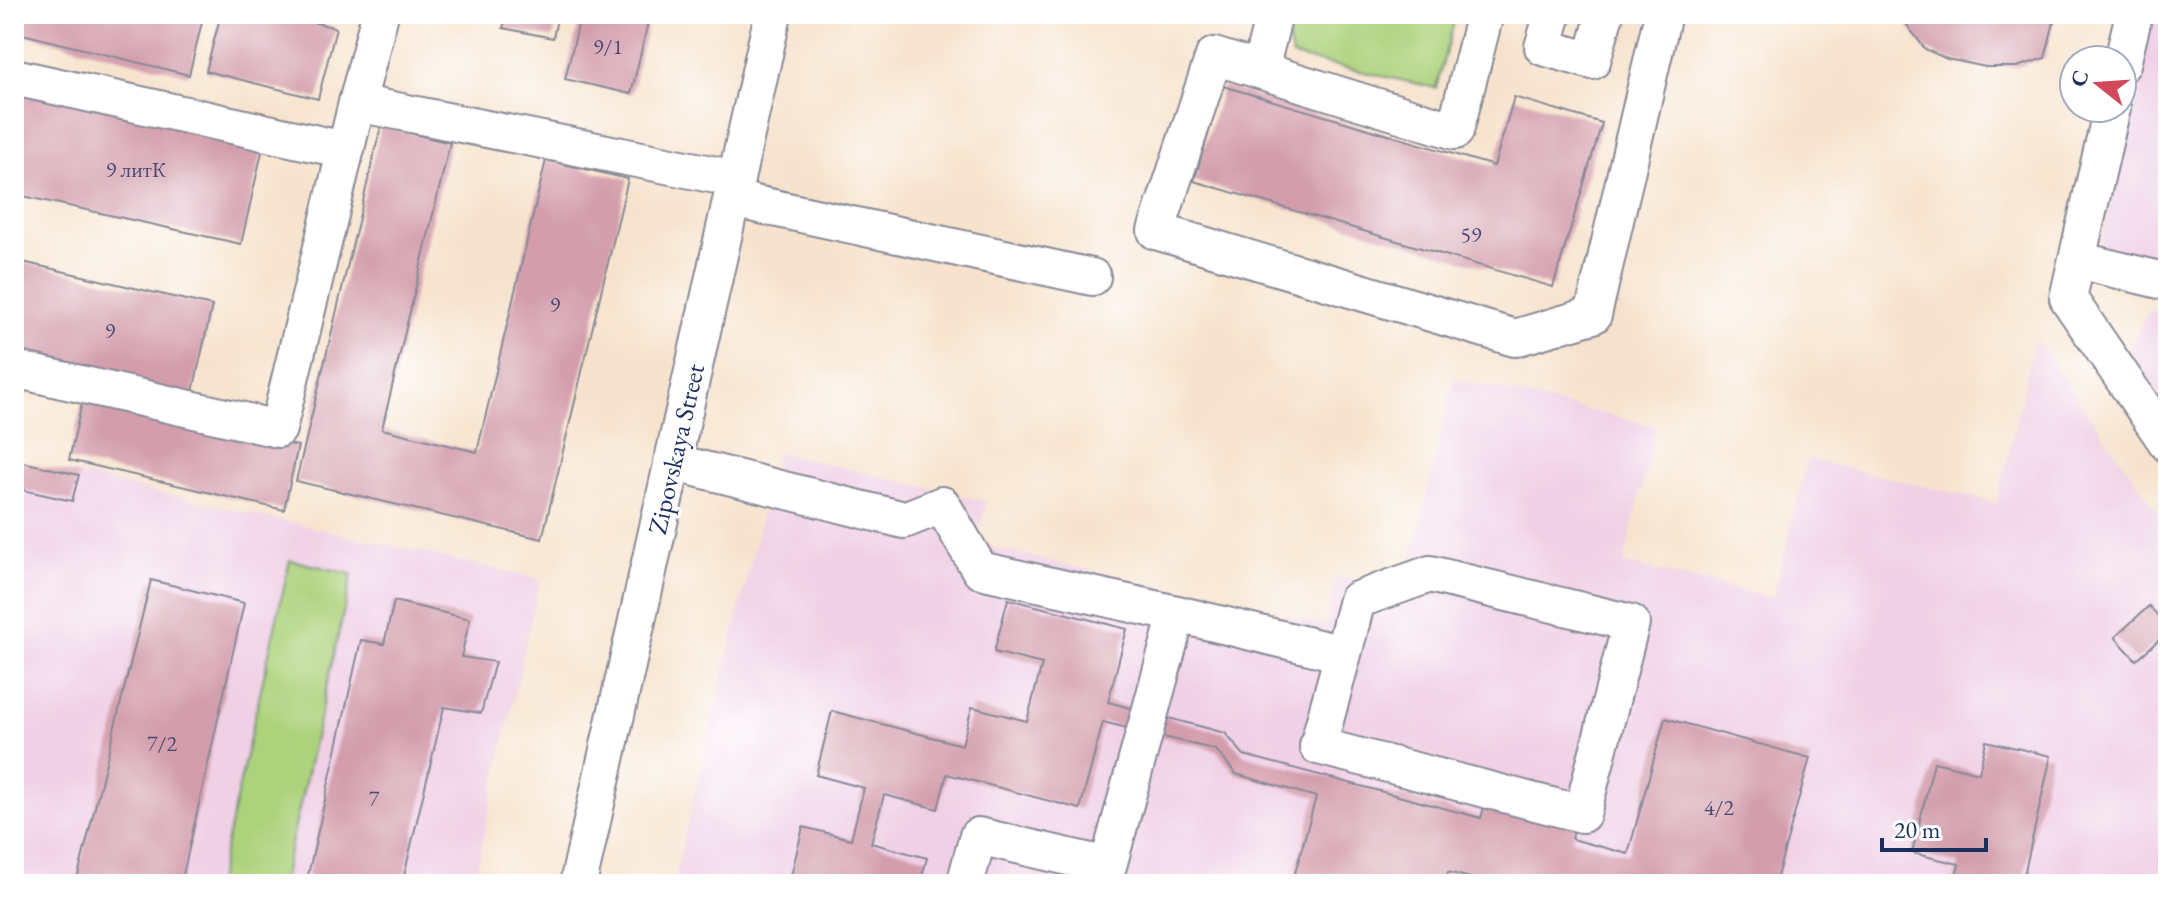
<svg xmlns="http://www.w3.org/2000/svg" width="2182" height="898" font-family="'EB Garamond',serif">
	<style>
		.built { fill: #f0d0e5 }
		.green { fill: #add27c; stroke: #64806d; stroke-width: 2 }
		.building { fill: #d39dac }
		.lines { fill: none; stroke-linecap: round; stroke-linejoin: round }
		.minor-casing { stroke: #898996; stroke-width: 40 }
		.minor { stroke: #fff; stroke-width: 36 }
		.labels { text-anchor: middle; stroke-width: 6; stroke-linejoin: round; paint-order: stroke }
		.number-label { font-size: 22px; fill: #494a72 }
		.street-label { font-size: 26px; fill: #1b2f5e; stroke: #fff }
	</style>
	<rect width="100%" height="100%" fill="#fff"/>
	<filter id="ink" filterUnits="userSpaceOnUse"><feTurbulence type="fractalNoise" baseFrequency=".0125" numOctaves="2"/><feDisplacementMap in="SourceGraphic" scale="16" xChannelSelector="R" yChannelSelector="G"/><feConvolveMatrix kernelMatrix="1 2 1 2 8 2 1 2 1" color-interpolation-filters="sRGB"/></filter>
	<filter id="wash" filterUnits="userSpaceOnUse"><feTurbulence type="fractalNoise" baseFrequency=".006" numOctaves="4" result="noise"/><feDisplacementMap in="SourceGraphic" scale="32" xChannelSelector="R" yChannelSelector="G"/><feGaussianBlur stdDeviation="1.8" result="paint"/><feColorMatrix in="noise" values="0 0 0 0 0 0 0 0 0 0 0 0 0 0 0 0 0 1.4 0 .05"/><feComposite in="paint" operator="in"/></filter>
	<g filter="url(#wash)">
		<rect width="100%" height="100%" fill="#f7e3cd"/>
		<g class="built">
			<polygon points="2154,14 2168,14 2168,263 2100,247"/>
			<polygon points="2150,310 2168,314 2168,413 2126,352"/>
			<polygon points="2035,338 2168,526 2168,884 1029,884 988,874 985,884 673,884 777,452 986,501 977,544 1325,625 1337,576 1404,592 1454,379 1656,426 1624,563 1773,598 1807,459 1997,503"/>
			<polygon points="14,460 540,579 473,884 14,884"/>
		</g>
		<g class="green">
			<polygon points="1291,14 1456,14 1436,88 1292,56 1287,33"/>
			<polygon points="290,560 352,574 282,884 217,884"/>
		</g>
		<g id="blocks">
			<g class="building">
				<polygon points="14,14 204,14 189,75 14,32"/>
				<polygon points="221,14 282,14 336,28 318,99 206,71"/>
				<polygon points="507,14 558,14 553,38 503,28"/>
				<polygon points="581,14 650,14 631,94 565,79"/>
				<polygon points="1899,14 2056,14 2045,58 2017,67 1986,67 1947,59 1925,49"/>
				<polygon points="1223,86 1494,166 1514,97 1602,123 1553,287 1194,181"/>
				<polygon points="14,88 264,143 241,244 14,194"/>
				<polygon points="381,126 450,143 382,429 477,452 546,160 628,179 542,539 296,481"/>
				<polygon points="14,260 212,306 192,396 14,355"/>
				<polygon points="83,398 298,446 284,510 69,460"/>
				<polygon points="14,460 79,475 72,501 14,488"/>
				<polygon points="151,580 244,603 181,884 76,884"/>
				<polygon points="1008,599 1127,629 1108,702 1225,733 1244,755 1481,818 1486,800 1575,825 1572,839 1628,854 1665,718 1810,758 1775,884 1751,884 1725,877 1723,884 1492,884 1448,872 1445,884 1292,884 1316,797 1236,774 1216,750 1103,722 1080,809 947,774 938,809 884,795 871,843 927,858 920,884 789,884 803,827 851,839 864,788 816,775 832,711 962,745 972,707 1027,721 1042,664 994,652"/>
				<polygon points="394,601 470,619 461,657 495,662 481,713 444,707 402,884 306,884 361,640 384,644"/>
				<polygon points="2149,606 2168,627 2168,632 2136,660 2115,637"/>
				<polygon points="1986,741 2051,756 2022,884 1954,884 1959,864 1912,853 1934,762 1979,773"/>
			</g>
		</g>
	</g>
	<g filter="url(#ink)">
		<use href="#blocks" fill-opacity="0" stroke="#898996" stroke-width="2"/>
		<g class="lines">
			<defs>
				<g id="minor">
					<polyline points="1485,14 1455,131 1214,56 1156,231 1515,338 1593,315 1663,14"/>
					<polyline points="1553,14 1543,47 1592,61 1605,14"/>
					<polyline points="2122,64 2134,14"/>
					<polyline points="1260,70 1274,14"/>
					<polyline points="14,77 345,150"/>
					<polyline points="357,103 380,14"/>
					<polyline points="2112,108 2068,298 2168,444"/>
					<polyline points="732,199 1092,277"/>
					<polyline points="2077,260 2168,282"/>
					<polyline points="14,369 278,429 357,103 736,179"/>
					<polyline points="672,462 904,520 942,505 980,570 1177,614 1108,866 978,836 965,884"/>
					<polyline points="1177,614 1343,654 1318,746 1582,814 1631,623 1430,574 1357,600 1343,654"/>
					<polyline points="578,884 773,14"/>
				</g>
			</defs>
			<use href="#minor" class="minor-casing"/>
			<use href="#minor" class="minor"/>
		</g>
	</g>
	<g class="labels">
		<g class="number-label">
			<text x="608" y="54">9/1</text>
			<text x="136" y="177">9 литК</text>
			<text x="1471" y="242">59</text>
			<text x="555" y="312">9</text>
			<text x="110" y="338">9</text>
			<text x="162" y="751">7/2</text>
			<text x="374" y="806">7</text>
			<text x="1719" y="815">4/2</text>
		</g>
		<g class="street-label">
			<text transform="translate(676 449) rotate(-77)" y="9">Zipovskaya Street</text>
		</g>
	</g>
	<rect width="2182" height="898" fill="none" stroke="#fff" stroke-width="48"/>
	<g transform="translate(2098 84) rotate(287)"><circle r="38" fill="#ffffff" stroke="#a4acbf" stroke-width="2"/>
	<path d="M0-6L14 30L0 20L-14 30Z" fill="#d1495b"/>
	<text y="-12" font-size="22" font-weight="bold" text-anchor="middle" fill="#1b2f5e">С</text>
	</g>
	<path d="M1882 838v12h104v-12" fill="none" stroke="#1b2f5e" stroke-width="4"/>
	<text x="1894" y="838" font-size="24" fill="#1b2f5e" stroke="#ffffff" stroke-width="6" paint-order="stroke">20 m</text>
</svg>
